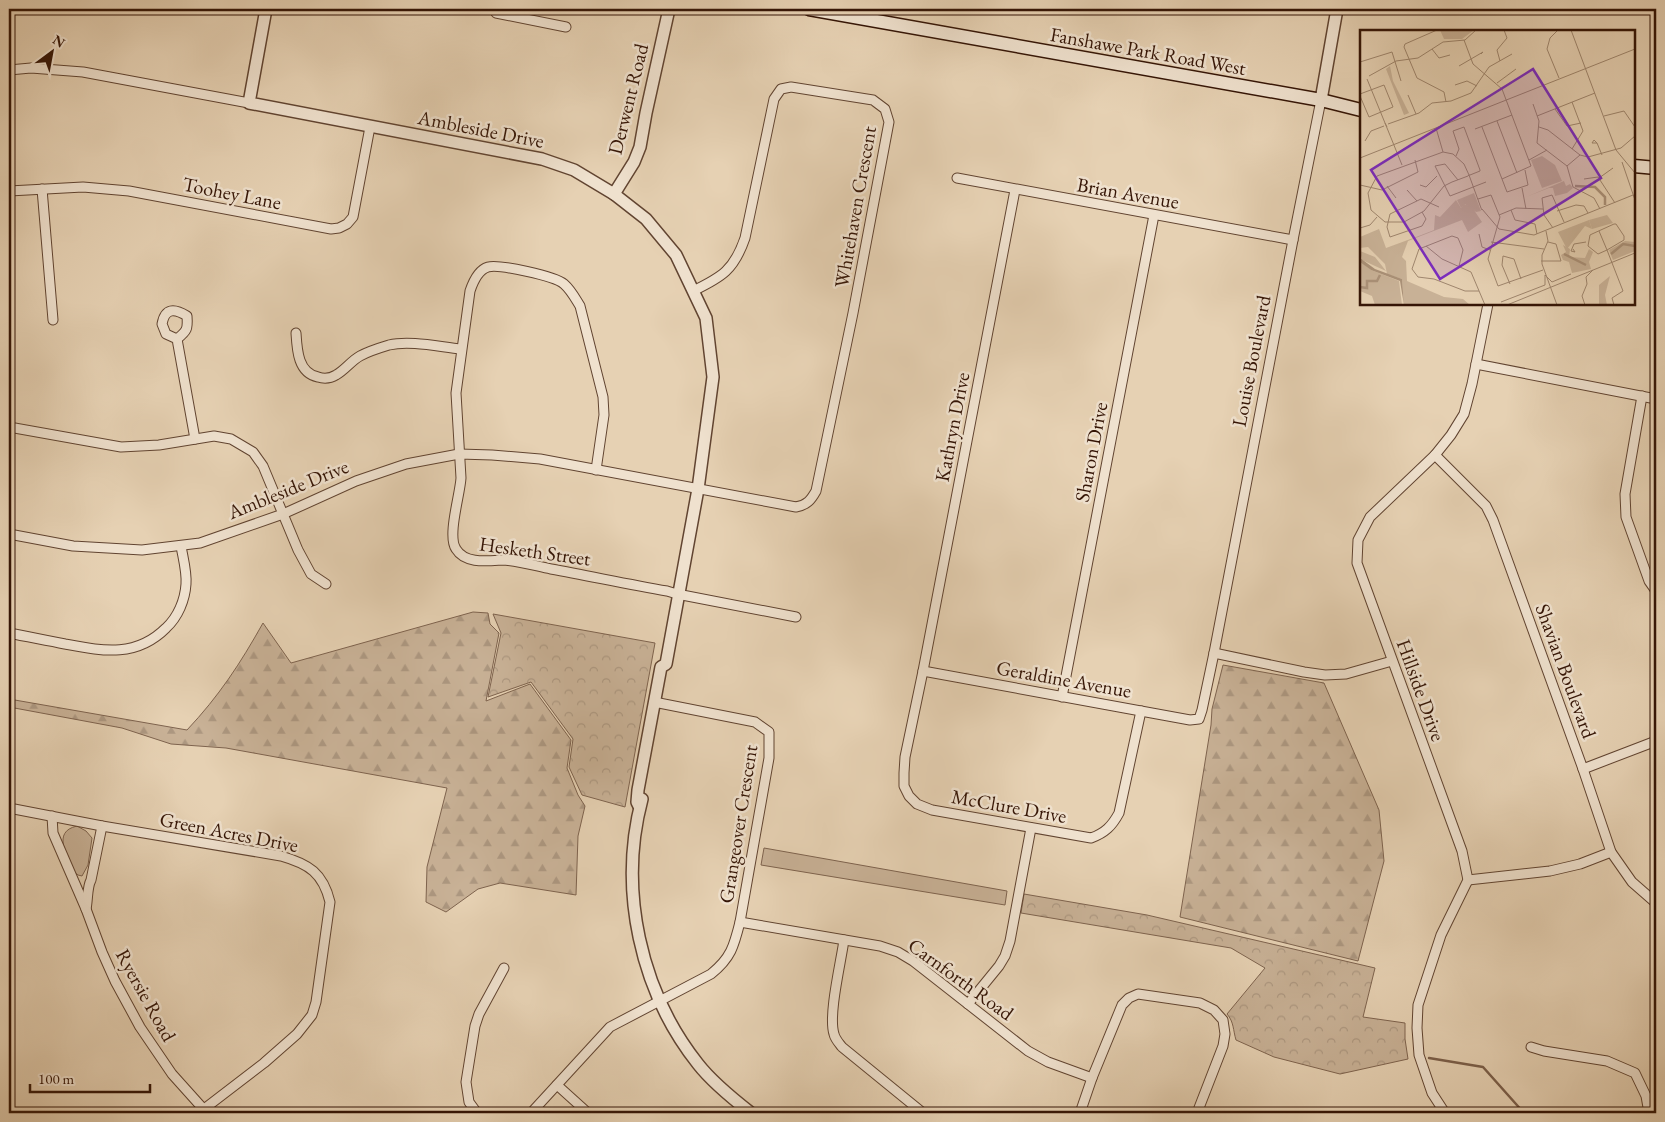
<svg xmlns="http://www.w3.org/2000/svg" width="1665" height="1122" font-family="'EB Garamond',serif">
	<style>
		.grass { fill: #c8b196; stroke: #7e634e }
		.forest { fill: url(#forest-firs); stroke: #7e634e }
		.park { fill: url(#park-crowns); stroke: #7e634e }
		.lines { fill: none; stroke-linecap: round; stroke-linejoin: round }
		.stream { stroke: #7b5f4a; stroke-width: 2.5 }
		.minor-casing { stroke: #614431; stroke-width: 11 }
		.tertiary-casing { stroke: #614431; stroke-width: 14 }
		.secondary-casing { stroke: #351506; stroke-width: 15 }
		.minor { stroke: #efe1ce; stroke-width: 9 }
		.tertiary { stroke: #efe1ce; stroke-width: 11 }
		.secondary { stroke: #efe1ce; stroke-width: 12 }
		.labels { text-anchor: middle; stroke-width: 5; stroke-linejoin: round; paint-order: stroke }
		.street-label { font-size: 20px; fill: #351506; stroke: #efe1ce }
		.inset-river { fill: none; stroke: #aa9178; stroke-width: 2.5 }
		.inset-road { fill: none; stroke: #9f866e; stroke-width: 1 }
		.view { fill: #7b2cbf; fill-opacity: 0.15; stroke: #7b2cbf; stroke-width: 2.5 }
		.inset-edge { fill: none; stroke: #351506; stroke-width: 2.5 }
	</style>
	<defs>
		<pattern id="forest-firs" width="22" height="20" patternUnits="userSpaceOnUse" patternTransform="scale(1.25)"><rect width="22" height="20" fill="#c8b196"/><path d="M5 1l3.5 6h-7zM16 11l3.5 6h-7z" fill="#ac9780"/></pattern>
		<pattern id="park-crowns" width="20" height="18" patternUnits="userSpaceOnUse" patternTransform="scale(1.25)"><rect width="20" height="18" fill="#c8b196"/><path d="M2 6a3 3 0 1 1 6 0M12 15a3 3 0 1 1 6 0" fill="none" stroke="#ac9780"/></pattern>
	</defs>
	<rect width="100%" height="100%" fill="#e6d1b3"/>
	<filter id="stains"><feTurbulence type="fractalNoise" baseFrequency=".004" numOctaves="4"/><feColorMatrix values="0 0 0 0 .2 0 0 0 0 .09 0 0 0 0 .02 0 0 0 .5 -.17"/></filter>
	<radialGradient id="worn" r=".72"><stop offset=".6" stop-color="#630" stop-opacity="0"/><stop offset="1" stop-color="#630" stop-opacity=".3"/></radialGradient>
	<g class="grass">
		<path d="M77 826 86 831 92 838 88 865 82 876 78 875 74 872C68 856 51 832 77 826Z"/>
		<polygon points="764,848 1007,891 1005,905 761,865"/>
	</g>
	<g class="forest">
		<path d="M473 612 488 613 490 624 499 633 486 701 530 684 571 740 567 768 578 795 585 806 578 836 576 895 500 883 478 889 446 912 426 902 427 867 447 788 226 748 171 744 122 728 9 707V699L187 730C219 696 240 664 263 623L291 663Z"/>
		<polygon points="1223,665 1324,683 1379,810 1384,861 1358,961 1180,917 1211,725 1212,709"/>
	</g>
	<g class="park">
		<polygon points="493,614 655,643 625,807 582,795 569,767 573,739 531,682 488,697 501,633"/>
		<path d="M1024 894 1147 915 1375 968 1363 1017 1405 1023V1039L1408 1059 1340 1074 1274 1057 1236 1040C1233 1030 1234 1022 1227 1014L1265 968 1231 948 1021 913Z"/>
	</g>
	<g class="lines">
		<polyline class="stream" points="1429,1058 1483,1067 1524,1113"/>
		<defs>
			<g id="minor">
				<polyline points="496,13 566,27"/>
				<polyline points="9,70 31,68 83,72 249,103"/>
				<polyline points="957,178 1293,240"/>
				<polyline points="42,189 53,320"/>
				<path d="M1015 190 923 671 905 757 904 773V786L909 796 917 804 932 810 1091 838C1105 833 1112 826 1119 813L1141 711"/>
				<polyline points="9,191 83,187 129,191 331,229 339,228 347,224 353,217 370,127"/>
				<path d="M296 333C297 350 298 373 318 377 324 379 331 378 336 375 345 370 351 361 360 356 369 351 379 348 389 345 410 340 440 347 461 349"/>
				<path d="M177 339 166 334 162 324C165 308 174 308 187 316 188 329 187 331 177 339L195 439"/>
				<polyline points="1476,364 1656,399"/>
				<polyline points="1642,396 1625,494 1626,517 1649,581 1656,591"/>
				<polyline points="9,427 121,447 159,445 214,436 231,439 253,452 263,466 298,550 311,574 326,584"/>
				<polyline points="1435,455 1486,506 1493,520 1583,769 1611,852 1632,882 1656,903"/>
				<path d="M596 470 604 415 603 397 580 306C575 298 571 290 564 284 555 276 499 264 488 267 478 270 473 282 470 291L456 393 461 478C460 495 447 536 456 549 465 564 487 561 502 560 516 560 536 566 551 569 589 576 628 584 667 591L677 594 796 617"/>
				<path d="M9 534 73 546 142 550 200 543 283 514 356 481 406 464 459 454 492 455 540 459 796 507C807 505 811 500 816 491L853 313 889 122 885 109 873 100 791 87 781 89 774 99 745 238C734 270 722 277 693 291"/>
				<path d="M9 633C28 637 46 640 65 644 103 651 136 658 166 628 178 617 185 600 186 584 187 572 183 558 181 546"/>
				<polyline points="1214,653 1304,672 1325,675 1346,674 1392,661"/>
				<polyline points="923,671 1190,720 1199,719 1202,710 1214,653 1293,240 1321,100"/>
				<polyline points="1062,697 1154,215"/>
				<polyline points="1583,769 1656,741"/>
				<path d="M9 808 102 826 281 856C309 864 323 873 330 902L316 1002 312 1015 297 1034 264 1063 204 1109"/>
				<polyline points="52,816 53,833 86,909 102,952 115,981 140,1027 172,1074 207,1113"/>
				<polyline points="1468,880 1550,871 1580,864 1611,852"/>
				<path d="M86 909C88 900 87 887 91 880L102 826"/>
				<polyline points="740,922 880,946 898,952 913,961 1028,1051 1048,1062 1092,1078"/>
				<path d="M844 940C841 962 828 1015 834 1034 835 1039 839 1043 842 1047L923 1113"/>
				<polyline points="968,1004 999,966 1005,956 1010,941 1031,828"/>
				<polyline points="1531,1047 1544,1051 1607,1061 1635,1073 1646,1096 1649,1113"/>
				<polyline points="557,1085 588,1113"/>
				<polyline points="477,1113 469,1102 466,1082 475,1026 479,1014 504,968"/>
				<path d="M531 1113 610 1027 711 974C731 958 734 946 740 922L769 758V732L755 722 654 702"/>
				<polyline points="1080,1113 1092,1078 1122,1005 1129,998 1138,994 1200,1003 1214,1010 1223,1020 1225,1034 1223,1046 1197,1113"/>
				<polyline points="1445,1113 1432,1093 1419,1055 1417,1028 1418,1005 1441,935 1468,880 1462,851 1357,563 1358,540 1370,517 1435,455 1451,435 1464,414 1472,384 1488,304"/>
			</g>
			<g id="tertiary">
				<polyline points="266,9 249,103 542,159 574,170 614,194 646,219 676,255 706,318 713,377 698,489 666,664 661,667 638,790 637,802 639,806"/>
				<polyline points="1321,100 1337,9"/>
				<polyline points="614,194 634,162 640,147 646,113 669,9"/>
				<path d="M642 799C618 889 640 991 698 1064 712 1082 733 1099 751 1113"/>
			</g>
			<g id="secondary">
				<polyline points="809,9 1321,100 1361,110"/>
				<polyline points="1634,166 1656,168"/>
			</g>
		</defs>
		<use href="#minor" class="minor-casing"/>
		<use href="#tertiary" class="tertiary-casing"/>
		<use href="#secondary" class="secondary-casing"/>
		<use href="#minor" class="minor"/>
		<use href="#tertiary" class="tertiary"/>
		<use href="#secondary" class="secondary"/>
	</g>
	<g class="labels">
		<g class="street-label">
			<text transform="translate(1148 51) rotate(10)" y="7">Fanshawe Park Road West</text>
			<text transform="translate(628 99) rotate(-76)" y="7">Derwent Road</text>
			<text transform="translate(481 129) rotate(11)" y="7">Ambleside Drive</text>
			<text transform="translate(232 193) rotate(11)" y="7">Toohey Lane</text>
			<text transform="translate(1128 193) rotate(10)" y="7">Brian Avenue</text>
			<text transform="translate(855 207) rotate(-80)" y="7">Whitehaven Crescent</text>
			<text transform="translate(1251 361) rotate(-79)" y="7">Louise Boulevard</text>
			<text transform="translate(952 427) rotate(-79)" y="7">Kathryn Drive</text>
			<text transform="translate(1091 452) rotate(-79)" y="7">Sharon Drive</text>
			<text transform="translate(288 489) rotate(-22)" y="7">Ambleside Drive</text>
			<text transform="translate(535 551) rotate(8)" y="7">Hesketh Street</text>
			<text transform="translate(1566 671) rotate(70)" y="7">Shavian Boulevard</text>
			<text transform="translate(1064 679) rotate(10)" y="7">Geraldine Avenue</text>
			<text transform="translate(1421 690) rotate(70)" y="7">Hillside Drive</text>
			<text transform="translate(1009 806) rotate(10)" y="7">McClure Drive</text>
			<text transform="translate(738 824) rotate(-81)" y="7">Grangeover Crescent</text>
			<text transform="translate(229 832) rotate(11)" y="7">Green Acres Drive</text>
			<text transform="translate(961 979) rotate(36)" y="7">Carnforth Road</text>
			<text transform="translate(146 995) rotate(61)" y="7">Ryersie Road</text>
		</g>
	</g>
	<g transform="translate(1360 30)">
		<rect width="275" height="275" fill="#e6d1b3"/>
		<path d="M229 190 232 199 225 196 207 219 198 202Z" fill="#c8b196"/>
		<path d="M182 126 195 135 202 151 182 158 171 130ZM96 170 101 178 104 174 112 177 122 192 108 202 102 190 48 211 42 227 46 231 47 251 84 267 103 269 110 275H44L42 249 27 244 25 234 8 217 0 218V207L19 199 26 218 56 207 74 200 75 185 80 187ZM247 185 253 193 232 199 229 190ZM265 211 275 212V221L253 230 249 220ZM203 215 210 219 209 227 225 228 229 219 233 222 229 232 231 239 212 243 209 232 203 230 201 225 206 222ZM0 221 15 227 26 241 2 230ZM1 232 11 240 39 251 42 275H15L12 266 0 261ZM250 246 245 265 247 275H239V255Z" fill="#c8b196"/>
		<path d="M80 0H114L102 9H84ZM30 36 33 51 49 83 44 85 26 39ZM204 151 206 156 210 154 213 158 207 163 195 166 193 158H189L166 167ZM114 163 121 181 116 182 105 174 101 178 97 170Z" fill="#c8b196"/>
		<path d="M0 228 15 239 42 249 44 275 40 251 11 240 0 232Z" fill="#aa9178"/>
		<path class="inset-river" d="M215 156 235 157 245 167V175M204 224 226 235M251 224 263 214 275 216M0 257 7 258V251H17L20 245"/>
		<path class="inset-road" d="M77 0 45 14 44 17 57 48 84 62 86 72M198 0 190 8 187 19 199 48M211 0 256 120 275 143M104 10 113 34 142 59 171 136 142 149M72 19 79 28 90 25M140 31 137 20 147 8 144 0M0 32 32 22 41 51M99 36 123 22 121 24M9 46 36 31 58 28 83 12 105 10 116 0M7 49 25 93M137 53 156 39M95 55 107 51 117 56M0 64 24 55 33 77 9 87 0 66M48 65 56 84M173 74 179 91 177 113 207 136 213 157 234 168 240 179M195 79 207 96 221 93M177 86 235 63M244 86 264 81 275 97M137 91 157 143M28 94 59 83 72 73 91 71 111 63 129 37 152 24M27 97 25 93 42 135M122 97 147 162 168 155 165 140M179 97 188 100 220 125 228 127 261 118 275 106M76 98 83 122M115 99 152 85M5 111 11 101 24 96M237 113 234 110 232 113H237L242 125M212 119 223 101 212 72M96 126 99 119 93 101 104 97 120 140V141L110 145H109L108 146 92 152 84 156 64 181 44 192H25L11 180 8 163 17 146 83 122 93 124 104 134 109 145 121 178 122 180M0 128 275 19M169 130 187 120M262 132 275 170M207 136 220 125M239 148 253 138M224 149 238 147 255 173M98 150 85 134 75 136 90 166 126 152M0 155 22 160 58 142 55 130M60 155 66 157 77 146M27 156 36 168M162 158 166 179M49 162 47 160 57 171M118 169 131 165 140 187 128 229 138 256 183 240M122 179 139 199 174 205 273 165M151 180 155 190 175 194 177 204M197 181 216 175 224 176 228 183M62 182 66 189 62 196 30 207 27 197 30 184 61 169 79 177M139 185 156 178 183 179M0 198 10 195 17 187M193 198 184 185 182 168 192 165 204 192M186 201 188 211 182 225V234L197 275M239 201 247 220 238 224 228 216 230 205 232 204 254 194H256L264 206V210L247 220M119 204 122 217 130 220M131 212 184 219M66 216 82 229 111 242 125 275M213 219 215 222 211 221 214 214 226 212M247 220 263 261 252 268 254 275M181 231H201L196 214 188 212M99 236 103 220 98 208 92 206 59 219 52 239 58 247 74 249 105 261H119M185 245 192 252 211 244M150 254 142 235 143 226 154 229 161 249M141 272 185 255V245M147 275 275 223M225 275 222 266 227 254 226 247 233 240"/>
		<path class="view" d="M173 39 241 148 80 249 11 140Z"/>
		<rect width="275" height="275" class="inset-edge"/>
	</g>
	<rect width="1665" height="1122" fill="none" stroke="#e6d1b3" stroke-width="30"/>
	<rect x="10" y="10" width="1645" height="1102" fill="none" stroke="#351506" stroke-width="2.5"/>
	<rect x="15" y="15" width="1635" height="1092" fill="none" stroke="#351506"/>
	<g transform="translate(52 52) rotate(32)" stroke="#efe1ce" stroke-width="4" paint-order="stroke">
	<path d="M0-4L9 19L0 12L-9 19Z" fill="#351506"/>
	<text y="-8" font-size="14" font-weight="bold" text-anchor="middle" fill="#351506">N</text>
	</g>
	<path d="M30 1084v8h120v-8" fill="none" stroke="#351506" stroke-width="2.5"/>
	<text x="38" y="1084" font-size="15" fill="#351506" stroke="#efe1ce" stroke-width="4" paint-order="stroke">100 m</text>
	<rect width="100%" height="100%" filter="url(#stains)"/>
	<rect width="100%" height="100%" fill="url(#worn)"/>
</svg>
